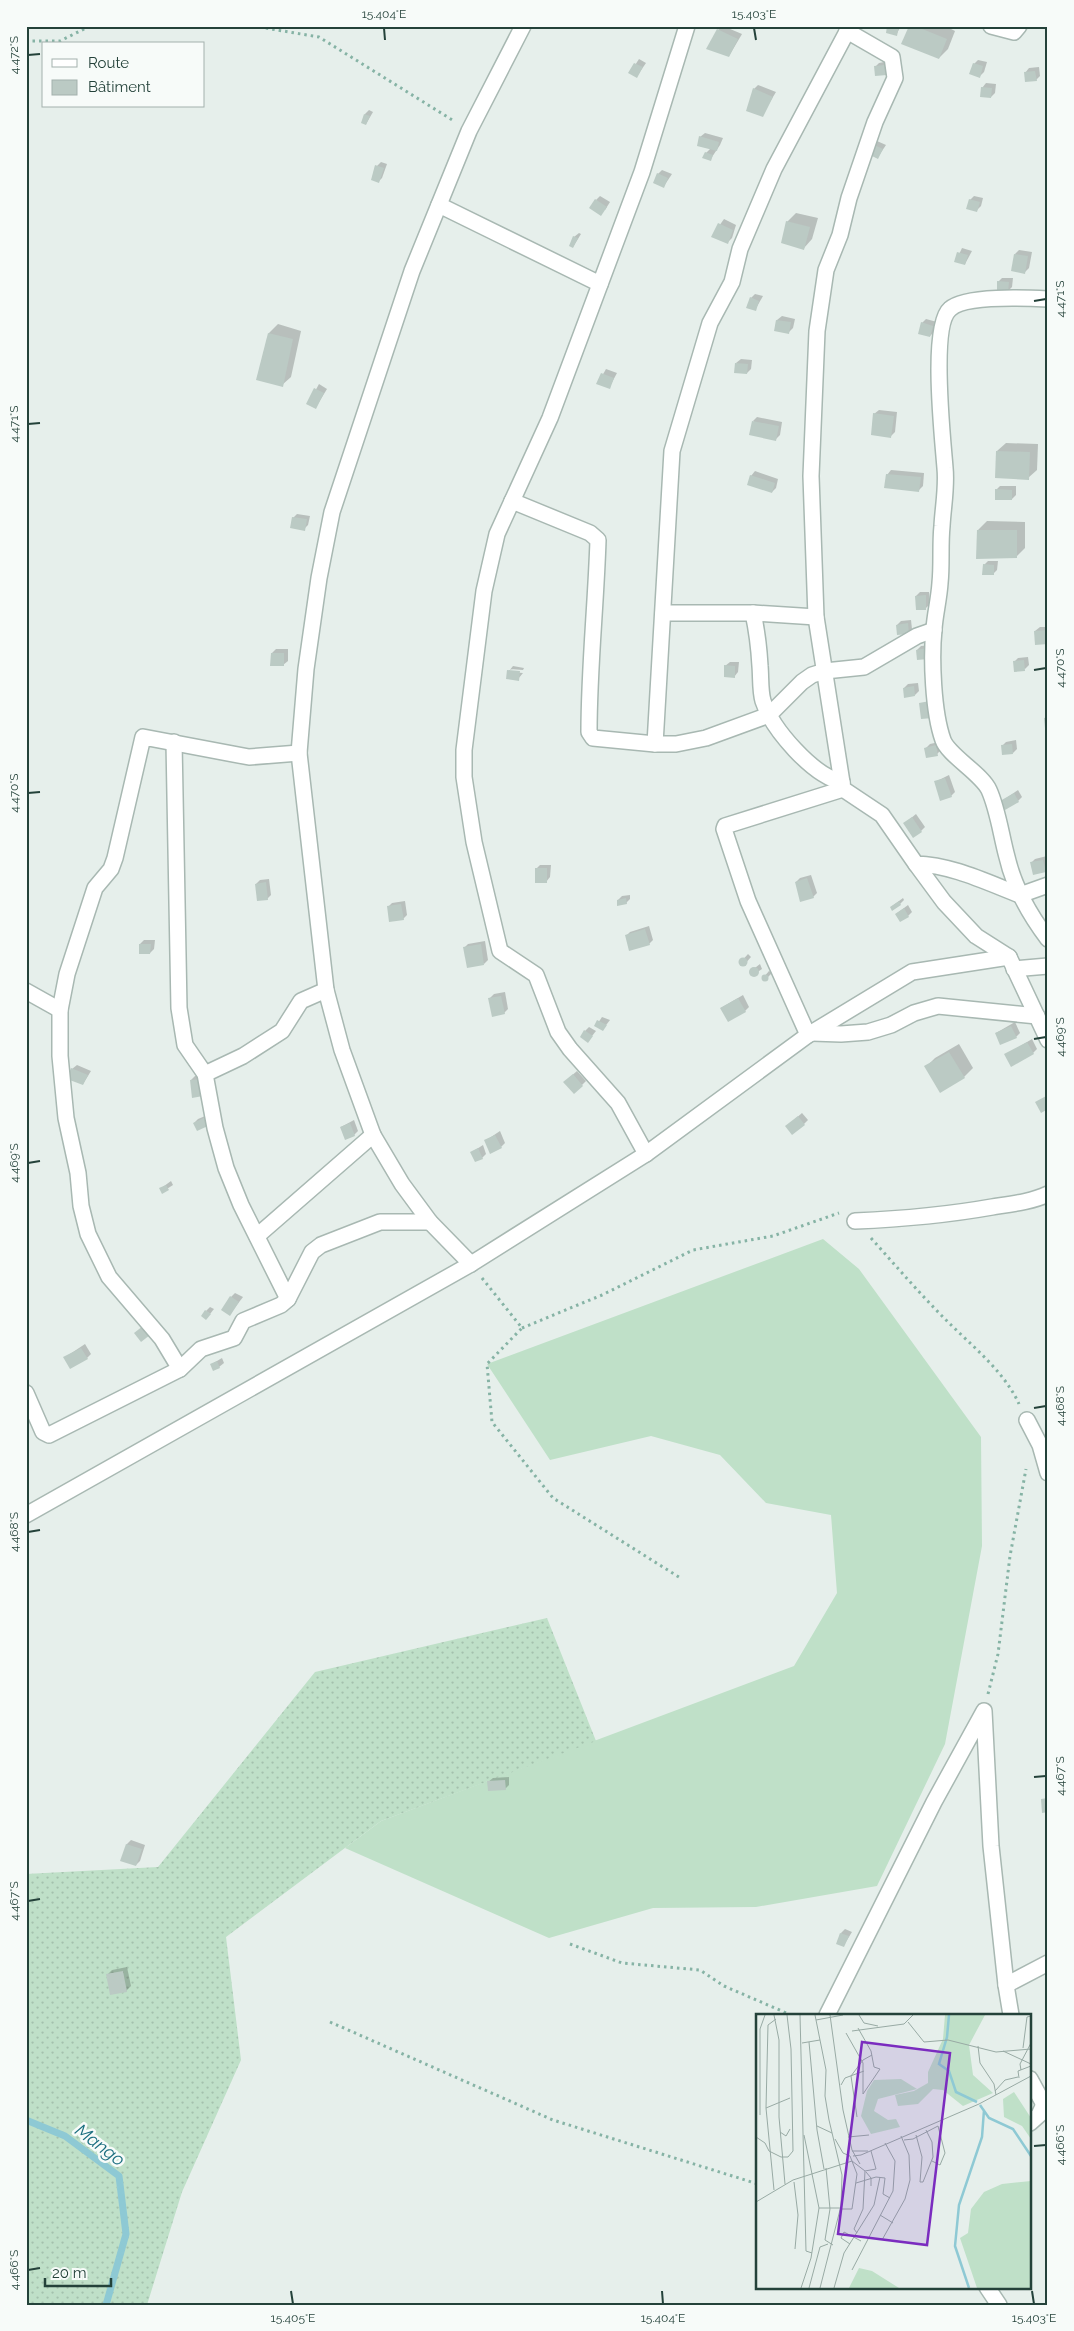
<svg xmlns="http://www.w3.org/2000/svg" width="1074" height="2331" font-family="Raleway,sans-serif">
	<style>
		.grass { fill: #bfe0c8 }
		.garden { fill: url(#garden-dots) }
		.shadow { fill: #0003 }
		.lines { fill: none; stroke-linecap: round; stroke-linejoin: round }
		.stream { stroke: #8ec9d4; stroke-width: 7 }
		.building { fill: #bbcac4 }
		.minor-casing { stroke: #a8b8b2; stroke-width: 18 }
		.path { stroke: #86b3a5; stroke-width: 3; stroke-dasharray: 2.5 4; stroke-linecap: butt }
		.minor { stroke: #fff; stroke-width: 15 }
		.ticks { fill: none; stroke: #24423a; stroke-width: 2 }
		.labels { text-anchor: middle; stroke-width: 5; stroke-linejoin: round; paint-order: stroke }
		.water-label { font-size: 18px; font-style: italic; fill: #1c6f80; stroke: #f7fbf9 }
		.inset-river { fill: none; stroke: #8ec9d4; stroke-width: 2.5 }
		.inset-road { fill: none; stroke: #98aaa4; stroke-width: 1 }
		.view { fill: #7b2cbf; fill-opacity: 0.15; stroke: #7b2cbf; stroke-width: 2.5 }
		.inset-edge { fill: none; stroke: #24423a; stroke-width: 2.5 }
		.neatline { fill: none; stroke: #24423a; stroke-width: 2 }
		.ticks-label { font-size: 12px; text-anchor: middle; fill: #24423a }
	</style>
	<defs>
		<pattern id="garden-dots" width="8" height="8" patternUnits="userSpaceOnUse" patternTransform="scale(1.25)"><rect width="8" height="8" fill="#bfe0c8"/><path d="M2 2h.1M6 6h.1" fill="none" stroke="#a4c1ad" stroke-width="1.8" stroke-linecap="round"/></pattern>
	</defs>
	<rect width="100%" height="100%" fill="#e6efeb"/>
	<polygon class="grass" points="823,1239 859,1269 981,1437 982,1546 945,1744 877,1886 756,1907 653,1908 549,1938 345,1848 381,1821 794,1666 837,1593 831,1515 766,1503 720,1455 651,1436 550,1460 487,1364"/>
	<polygon class="garden" points="547,1618 596,1741 381,1821 226,1937 241,2060 182,2192 147,2305 26,2305 26,1874 158,1867 315,1672"/>
	<g class="shadow">
		<polygon points="723,26 742,34 729,56 718,30"/>
		<polygon points="889,26 901,26 896,35"/>
		<polygon points="910,26 945,26 955,31 948,49 939,58"/>
		<polygon points="639,59 646,63 637,76 630,73"/>
		<polygon points="978,60 987,62 984,72 980,76 974,64"/>
		<polygon points="889,61 890,70 886,74 875,67 879,63"/>
		<polygon points="1039,67 1040,76 1036,80 1025,73 1029,68"/>
		<polygon points="986,83 996,84 995,93 991,97 982,88"/>
		<polygon points="758,85 776,92 762,115 754,89"/>
		<polygon points="369,110 373,112 366,124 365,114"/>
		<polygon points="705,133 723,138 720,145 710,160 706,153 711,148 700,137"/>
		<polygon points="877,141 886,145 878,157 873,145"/>
		<polygon points="381,162 387,164 382,178 378,182 377,166"/>
		<polygon points="662,170 672,174 664,186 658,174"/>
		<polygon points="600,196 610,202 605,210 596,200"/>
		<polygon points="974,196 983,198 981,206 977,210 970,200"/>
		<polygon points="796,213 818,218 812,239 804,248 787,222"/>
		<polygon points="724,219 736,225 732,238 728,242 712,236"/>
		<polygon points="579,233 581,234 573,247 574,237"/>
		<polygon points="962,248 972,251 965,264 956,261"/>
		<polygon points="1019,250 1032,252 1029,268 1025,272 1015,254"/>
		<polygon points="1002,278 1013,278 1012,287 1008,291 998,282"/>
		<polygon points="755,294 763,296 755,310 751,298"/>
		<polygon points="782,316 795,319 793,328 789,332 775,330 777,320"/>
		<polygon points="926,319 937,322 934,332 930,336 922,323"/>
		<polygon points="278,324 301,331 291,377 282,385 257,379 269,333"/>
		<polygon points="741,359 752,360 751,369 747,373 736,363"/>
		<polygon points="606,369 617,373 609,388 598,383"/>
		<polygon points="319,384 327,389 316,407 308,404"/>
		<polygon points="879,410 897,412 895,432 891,436 874,414"/>
		<polygon points="757,417 782,422 780,435 776,439 753,421"/>
		<polygon points="1006,443 1038,444 1037,470 1028,478 997,451"/>
		<polygon points="891,470 924,473 923,486 919,490 887,475"/>
		<polygon points="755,471 778,479 776,488 772,492 751,476"/>
		<polygon points="1000,486 1016,486 1016,495 1012,499 996,490"/>
		<polygon points="297,514 310,516 308,525 304,529 293,518"/>
		<polygon points="987,521 1025,522 1025,548 1016,557 978,530"/>
		<polygon points="988,561 998,561 997,570 993,574 984,565"/>
		<polygon points="920,592 929,592 930,604 926,608 916,596"/>
		<polygon points="911,620 912,629 908,633 897,625 901,621"/>
		<polygon points="1040,627 1048,627 1048,643 1035,631"/>
		<polygon points="931,645 928,657 917,650 921,646"/>
		<polygon points="276,649 288,649 288,661 283,665 272,653"/>
		<polygon points="1028,657 1029,665 1025,669 1014,662 1018,658"/>
		<polygon points="730,662 739,662 738,672 734,677 725,666"/>
		<polygon points="513,666 524,668 523,670 510,669 510,672 523,673 518,679 509,671"/>
		<polygon points="918,683 919,691 915,695 904,688 908,684"/>
		<polygon points="1016,740 1017,749 1013,753 1002,746 1006,742"/>
		<polygon points="939,742 941,750 937,754 926,748 930,744"/>
		<polygon points="949,775 955,792 951,796 935,782"/>
		<polygon points="1018,790 1022,797 1018,801 1002,801"/>
		<polygon points="916,814 925,827 921,831 905,823"/>
		<polygon points="1047,856 1048,868 1045,871 1031,863 1035,859"/>
		<polygon points="540,865 551,865 550,877 546,882 536,869"/>
		<polygon points="811,875 817,893 813,897 796,882 800,878"/>
		<polygon points="269,879 271,895 267,899 256,884 260,880"/>
		<polygon points="630,895 630,899 626,903 618,900 622,896"/>
		<polygon points="903,898 904,900 900,904 891,907"/>
		<polygon points="405,901 407,915 403,919 388,907 392,903"/>
		<polygon points="908,905 912,912 908,916 896,914"/>
		<polygon points="649,926 653,940 649,944 626,936 630,932"/>
		<polygon points="144,940 155,940 154,949 150,953 140,944"/>
		<polygon points="485,941 488,960 484,964 464,948 468,944"/>
		<polygon points="748,954 751,957 744,965 740,963"/>
		<polygon points="760,964 762,969 753,975 751,971"/>
		<polygon points="769,971 772,973 765,980 763,978"/>
		<polygon points="505,992 508,1009 504,1013 490,998 494,994"/>
		<polygon points="743,995 749,1007 745,1011 721,1008"/>
		<polygon points="602,1017 610,1020 603,1029 596,1026"/>
		<polygon points="1015,1022 1020,1033 1016,1037 996,1033"/>
		<polygon points="589,1027 596,1031 588,1041 585,1031"/>
		<polygon points="1032,1039 1037,1049 1033,1053 1006,1055"/>
		<polygon points="959,1044 973,1068 964,1077 940,1091 926,1067 935,1058"/>
		<polygon points="77,1065 91,1071 83,1084 72,1069"/>
		<polygon points="577,1071 586,1081 582,1085 569,1078"/>
		<polygon points="205,1075 207,1091 191,1080 195,1076"/>
		<polygon points="802,1113 808,1120 804,1124 787,1126"/>
		<polygon points="210,1114 213,1120 194,1123 198,1119"/>
		<polygon points="354,1120 358,1131 354,1135 341,1127"/>
		<polygon points="500,1131 505,1143 501,1147 485,1141"/>
		<polygon points="483,1145 486,1154 482,1158 472,1152"/>
		<polygon points="171,1181 173,1185 162,1192 160,1189"/>
		<polygon points="235,1293 243,1297 230,1314 231,1297"/>
		<polygon points="210,1307 214,1309 210,1314 206,1311"/>
		<polygon points="85,1344 91,1354 87,1358 64,1358"/>
		<polygon points="222,1358 224,1363 219,1367 212,1364"/>
		<polygon points="509,1777 509,1785 505,1789 488,1782 493,1778"/>
		<polygon points="131,1840 145,1845 140,1861 136,1865 122,1860 127,1844"/>
		<polygon points="845,1929 852,1932 844,1945 841,1933"/>
		<polygon points="127,1967 131,1986 126,1991 108,1974 112,1970"/>
	</g>
	<g class="lines">
		<polyline class="stream" points="26,2120 65,2136 119,2176 126,2234 106,2305"/>
	</g>
	<g class="building">
		<polygon points="887,26 899,26 897,36 886,33"/>
		<polygon points="909,26 915,26 947,39 939,59 901,44"/>
		<polygon points="717,29 738,39 729,57 706,49"/>
		<polygon points="634,63 643,67 637,78 628,73"/>
		<polygon points="973,63 983,66 980,78 969,74"/>
		<polygon points="885,65 887,75 875,76 874,66"/>
		<polygon points="1035,71 1037,81 1025,82 1024,72"/>
		<polygon points="981,87 992,88 991,98 980,97"/>
		<polygon points="753,88 773,97 763,117 746,111"/>
		<polygon points="364,114 370,116 366,125 361,123"/>
		<polygon points="699,136 719,142 717,151 697,146"/>
		<polygon points="872,144 883,149 878,159 868,154"/>
		<polygon points="705,152 713,155 711,161 702,158"/>
		<polygon points="375,165 384,168 379,183 371,180"/>
		<polygon points="657,173 668,178 664,188 653,183"/>
		<polygon points="595,199 607,207 601,216 589,208"/>
		<polygon points="969,199 980,202 977,212 966,209"/>
		<polygon points="786,221 810,227 804,250 781,243"/>
		<polygon points="718,223 733,230 728,244 711,237"/>
		<polygon points="573,236 578,238 573,248 569,246"/>
		<polygon points="957,252 968,255 965,265 954,262"/>
		<polygon points="1014,254 1028,256 1025,274 1011,271"/>
		<polygon points="997,281 1009,282 1008,292 997,292"/>
		<polygon points="750,297 759,301 756,311 746,308"/>
		<polygon points="776,320 791,322 789,334 774,331"/>
		<polygon points="921,322 933,326 930,337 918,334"/>
		<polygon points="268,333 293,339 283,387 256,380"/>
		<polygon points="735,363 748,364 747,374 734,373"/>
		<polygon points="601,373 614,378 610,389 596,384"/>
		<polygon points="314,388 324,393 316,409 306,404"/>
		<polygon points="873,413 894,416 891,438 871,435"/>
		<polygon points="752,421 779,426 776,441 749,435"/>
		<polygon points="996,451 1030,452 1029,480 995,478"/>
		<polygon points="886,474 921,477 919,492 884,488"/>
		<polygon points="750,475 775,483 772,493 747,485"/>
		<polygon points="995,489 1012,490 1012,500 995,500"/>
		<polygon points="292,517 307,519 305,531 290,528"/>
		<polygon points="977,530 1017,530 1017,558 976,559"/>
		<polygon points="983,564 994,565 994,575 982,575"/>
		<polygon points="926,595 926,610 916,610 915,596"/>
		<polygon points="908,623 909,634 897,635 896,625"/>
		<polygon points="1048,630 1048,644 1035,645 1034,631"/>
		<polygon points="927,648 928,659 917,660 916,650"/>
		<polygon points="271,653 284,653 284,666 270,666"/>
		<polygon points="1024,660 1025,671 1014,672 1013,661"/>
		<polygon points="724,665 735,666 735,678 724,677"/>
		<polygon points="507,670 520,671 519,681 506,679"/>
		<polygon points="914,686 915,696 904,698 903,688"/>
		<polygon points="930,701 933,718 921,719 919,703"/>
		<polygon points="1048,717 1048,728 1045,728 1044,718"/>
		<polygon points="1012,744 1013,754 1002,755 1001,745"/>
		<polygon points="936,745 938,756 926,758 924,748"/>
		<polygon points="945,778 952,797 940,801 934,781"/>
		<polygon points="1014,793 1019,802 1005,810 1000,801"/>
		<polygon points="912,817 922,832 913,838 903,823"/>
		<polygon points="1043,860 1046,872 1033,875 1030,862"/>
		<rect x="535" y="868" width="12" height="15"/>
		<polygon points="807,878 814,898 800,902 795,882"/>
		<polygon points="266,882 268,900 257,901 255,884"/>
		<polygon points="626,898 627,904 617,906 617,900"/>
		<polygon points="899,901 901,905 892,911 890,907"/>
		<polygon points="401,904 404,920 389,922 387,906"/>
		<polygon points="904,908 909,917 900,922 895,914"/>
		<polygon points="645,929 650,945 629,951 625,935"/>
		<polygon points="139,944 151,944 150,954 139,954"/>
		<polygon points="481,944 484,965 467,968 463,947"/>
		<circle cx="743" cy="962" r="4.5"/>
		<circle cx="754" cy="972" r="5"/>
		<circle cx="765" cy="978" r="3.5"/>
		<polygon points="501,996 505,1014 492,1017 488,998"/>
		<polygon points="738,998 746,1012 728,1022 720,1008"/>
		<polygon points="597,1020 607,1025 603,1031 594,1026"/>
		<polygon points="1011,1026 1017,1038 1000,1045 995,1033"/>
		<polygon points="584,1030 593,1036 588,1043 580,1037"/>
		<polygon points="1027,1042 1034,1054 1011,1067 1004,1054"/>
		<polygon points="949,1052 965,1078 940,1093 924,1066"/>
		<polygon points="71,1068 88,1075 83,1085 67,1079"/>
		<polygon points="573,1074 583,1086 574,1094 563,1082"/>
		<polygon points="201,1079 203,1096 192,1098 190,1080"/>
		<polygon points="1048,1095 1048,1109 1041,1113 1035,1102"/>
		<polygon points="798,1116 805,1125 792,1135 785,1126"/>
		<polygon points="206,1117 210,1125 197,1131 193,1123"/>
		<polygon points="350,1123 355,1136 345,1140 340,1127"/>
		<polygon points="495,1135 502,1148 490,1154 484,1140"/>
		<polygon points="478,1148 483,1159 475,1162 470,1152"/>
		<polygon points="166,1185 169,1190 162,1194 159,1188"/>
		<polygon points="230,1296 239,1302 230,1316 221,1310"/>
		<polygon points="205,1310 211,1314 206,1320 201,1316"/>
		<polygon points="143,1326 150,1335 141,1342 134,1333"/>
		<polygon points="81,1348 88,1359 70,1369 63,1357"/>
		<polygon points="217,1361 220,1368 213,1371 210,1364"/>
		<polygon points="505,1780 506,1790 488,1791 487,1781"/>
		<polygon points="1048,1798 1048,1812 1042,1813 1041,1799"/>
		<polygon points="126,1844 142,1849 136,1866 120,1861"/>
		<polygon points="840,1933 849,1936 844,1947 836,1944"/>
		<polygon points="123,1971 127,1992 110,1995 106,1974"/>
	</g>
	<g class="lines">
		<defs>
			<g id="minor">
				<polyline points="991,26 1014,32 1019,26"/>
				<path d="M847 31 892 57 895 78 875 122 849 198 840 235 826 270 817 331 811 476 816 617 843 789 882 815 916 864C952 865 986 882 1020 895L1048 885"/>
				<polyline points="439,205 600,284"/>
				<path d="M1048 299C1027 298 965 295 950 309 930 326 943 441 945 468 947 487 943 507 942 526 940 545 942 564 940 583 939 599 935 614 934 629 931 658 933 712 943 740 948 755 982 774 989 790 998 810 1001 835 1007 857 1014 887 1029 914 1048 939"/>
				<path d="M512 501 590 533 598 540C596 604 589 668 589 732L593 738 655 744H676L706 738 769 715 802 682 812 675 825 671 864 667 917 636 934 630"/>
				<polyline points="663,613 753,613 816,617"/>
				<path d="M753 613C757 631 759 648 760 666 761 677 760 691 763 701 772 729 813 776 842 782"/>
				<polyline points="174,742 179,1008 185,1045 205,1074 215,1128 226,1168 241,1205 288,1299"/>
				<polyline points="655,744 672,451 710,323 732,282 740,249 774,169 850,26"/>
				<polyline points="916,864 944,902 976,936 1009,957 1048,1040"/>
				<polyline points="1014,969 1048,966"/>
				<polyline points="26,991 60,1010"/>
				<polyline points="812,1033 841,1034 868,1032 891,1025 914,1013 938,1006 1037,1016"/>
				<polyline points="808,1035 748,901 724,829 725,826 843,789"/>
				<polyline points="205,1074 243,1056 282,1031 301,1001 326,990"/>
				<polyline points="646,1154 618,1103 570,1049 558,1032 536,975 500,951 474,842 464,777 464,750 484,591 497,534 550,418 642,172 687,26"/>
				<path d="M855 1221C902 1219 947 1215 992 1207 1011 1204 1031 1202 1048 1194"/>
				<polyline points="257,1236 373,1135"/>
				<polyline points="471,1264 430,1222 402,1184 373,1135 342,1050 326,990 299,753 306,669 319,578 332,512 412,271 469,131 523,26"/>
				<polyline points="180,1369 162,1339 109,1277 88,1234 81,1206 78,1173 66,1118 60,1056 60,1010 67,974 95,888 111,869 115,858 143,737 249,757 299,753"/>
				<polyline points="26,1393 43,1432 49,1435 180,1369 201,1349 234,1338 243,1321 281,1305 288,1299 312,1252 321,1245 380,1222 430,1222"/>
				<polyline points="1027,1420 1040,1445 1048,1473"/>
				<polyline points="26,1515 471,1264 646,1154 808,1035 912,972 1009,957"/>
				<polyline points="1006,1985 1048,1963"/>
				<polyline points="827,2015 934,1802 984,1711 991,1846 1006,1985 1011,2015"/>
				<polyline points="1030,2079 1048,2112"/>
				<polyline points="1030,2123 1039,2115 1047,2098"/>
				<polyline points="987,2287 999,2305"/>
			</g>
		</defs>
		<use href="#minor" class="minor-casing"/>
		<g class="path">
			<polyline points="253,26 319,37 454,121"/>
			<polyline points="26,41 60,41 90,26"/>
			<path d="M871 1238C896 1266 920 1294 946 1320 972 1346 1004 1371 1019 1404"/>
			<polyline points="482,1278 522,1328 487,1364 492,1422 553,1498 682,1579"/>
			<polyline points="522,1328 602,1295 693,1250 773,1236 839,1213"/>
			<polyline points="988,1694 998,1654 1010,1556 1026,1469"/>
			<polyline points="570,1944 622,1963 700,1970 724,1986 791,2015"/>
			<polyline points="330,2022 553,2120 758,2184"/>
		</g>
		<use href="#minor" class="minor"/>
	</g>
	<path class="ticks" d="M384 28 385 40M754 28 756 40M28 55 40 54M1034 301 1046 299M28 424 40 423M1034 670 1046 668M28 793 40 792M1034 1039 1046 1037M28 1163 40 1161M1034 1408 1046 1406M28 1532 40 1530M1034 1777 1046 1776M28 1901 40 1899M1034 2146 1046 2145M28 2270 40 2268M291 2291 293 2304M662 2291 663 2304M1032 2291 1034 2304"/>
	<g class="labels">
		<g class="water-label">
			<text transform="translate(100 2145) rotate(37)" y="6">Mango</text>
		</g>
	</g>
	<g transform="translate(756 2014)">
		<rect width="275" height="275" fill="#e6efeb"/>
		<path d="M145 65 161 75 122 85 118 97 132 106 140 105 144 113 115 120 105 102 111 77 118 66ZM258 78 275 104V125L266 112 248 103 247 85ZM275 167V274H221L204 224 212 219 215 195 228 178 246 170ZM103 254 116 257 143 274H93Z" fill="#bfe0c8"/>
		<path d="M189 1H229L213 31 217 61 237 79 207 92 187 76 177 75 162 90 142 92 139 81 158 77 172 69V58L187 25Z" fill="#bfe0c8"/>
		<path class="inset-river" d="M193 1 191 23 183 50 193 57 200 78 221 88M224 91 233 104 257 115 275 142M213 274 199 232 203 191 226 123 228 96"/>
		<path class="inset-road" d="M18 1 23 26V103L29 170M44 1 50 237 56 239M59 1 70 56 69 82 73 106 86 161 85 192 64 274M74 1 87 96 96 136 104 150M103 1 108 9 122 12M60 6 87 1M152 8 168 28 192 26 240 38 275 35M96 17 148 10 157 1M90 19 107 49V80L124 55 118 53 115 37 102 14M53 28 61 116 68 155M46 29 64 26M222 32 224 49 238 70 240 81M267 34 271 3 275 2M247 37 275 50M265 56 264 50 275 29M263 64 262 57 275 52M85 71 89 64 108 57M239 77 249 66 262 63M10 94 34 84M4 101V15L9 1M101 103 95 62 107 46 116 41M61 112 76 119M24 118 30 122 34 115M160 121 166 143 164 168M0 123 9 129 13 137 25 143H32L37 137 35 35 31 1M92 123 113 121M79 125 87 139 94 142 101 160 96 195H84M148 126 157 125 182 112 189 139 184 151 176 147M96 137H112M97 142 105 141 223 90 275 62M70 154 74 195 69 226 77 231M109 157 120 155 115 137M110 158 115 164V172M38 168 42 201 39 235M164 168H167L177 143 176 128 170 116M100 169 120 163 129 164 127 180 134 184M18 176 10 94 12 11 20 5M0 188 37 166 96 147 109 157 107 195 98 215 101 219M63 194H84M124 201 137 209M126 226 149 185 154 166 153 141 145 122M94 230 85 224 88 218 105 227M96 256 137 177 139 147 129 129M45 274 55 244 63 194 48 121M53 274 64 233 72 230M78 274 88 239 118 191 124 163"/>
		<path class="view" d="M106 28 194 39 171 231 82 220Z"/>
		<rect width="275" height="275" class="inset-edge"/>
	</g>
	<rect width="1074" height="2331" fill="none" stroke="#f7fbf9" stroke-width="55"/>
	<rect x="42" y="42" width="162" height="65" fill="#f7fbf9" stroke="#a3b1ad"/>
	<rect x="52" y="59" width="25" height="8" fill="#ffffff" stroke="#a3b1ad"/>
	<text x="88" y="68" font-size="15" fill="#24423a">Route</text>
	<rect x="52" y="80" width="25" height="15" fill="#bbcac4" stroke="#a3b1ad"/>
	<text x="88" y="92" font-size="15" fill="#24423a">Bâtiment</text>
	<path d="M45 2278v8h66v-8" fill="none" stroke="#24423a" stroke-width="2.5"/>
	<text x="52" y="2278" font-size="15" fill="#24423a" stroke="#f7fbf9" stroke-width="4" paint-order="stroke">20 m</text>
	<rect x="28" y="28" width="1018" height="2276" class="neatline"/>
	<g class="ticks-label">
		<text x="384" y="18">15.404°E</text>
		<text x="754" y="18">15.403°E</text>
		<text transform="translate(14 55) rotate(-90)" y="4">4.472°S</text>
		<text transform="translate(1060 299) rotate(-90)" y="4">4.471°S</text>
		<text transform="translate(14 424) rotate(-90)" y="4">4.471°S</text>
		<text transform="translate(1060 668) rotate(-90)" y="4">4.470°S</text>
		<text transform="translate(14 793) rotate(-90)" y="4">4.470°S</text>
		<text transform="translate(1060 1037) rotate(-90)" y="4">4.469°S</text>
		<text transform="translate(14 1163) rotate(-90)" y="4">4.469°S</text>
		<text transform="translate(1060 1406) rotate(-90)" y="4">4.468°S</text>
		<text transform="translate(14 1532) rotate(-90)" y="4">4.468°S</text>
		<text transform="translate(1060 1776) rotate(-90)" y="4">4.467°S</text>
		<text transform="translate(14 1901) rotate(-90)" y="4">4.467°S</text>
		<text transform="translate(1060 2145) rotate(-90)" y="4">4.466°S</text>
		<text transform="translate(14 2270) rotate(-90)" y="4">4.466°S</text>
		<text x="293" y="2322">15.405°E</text>
		<text x="663" y="2322">15.404°E</text>
		<text x="1034" y="2322">15.403°E</text>
	</g>
</svg>
